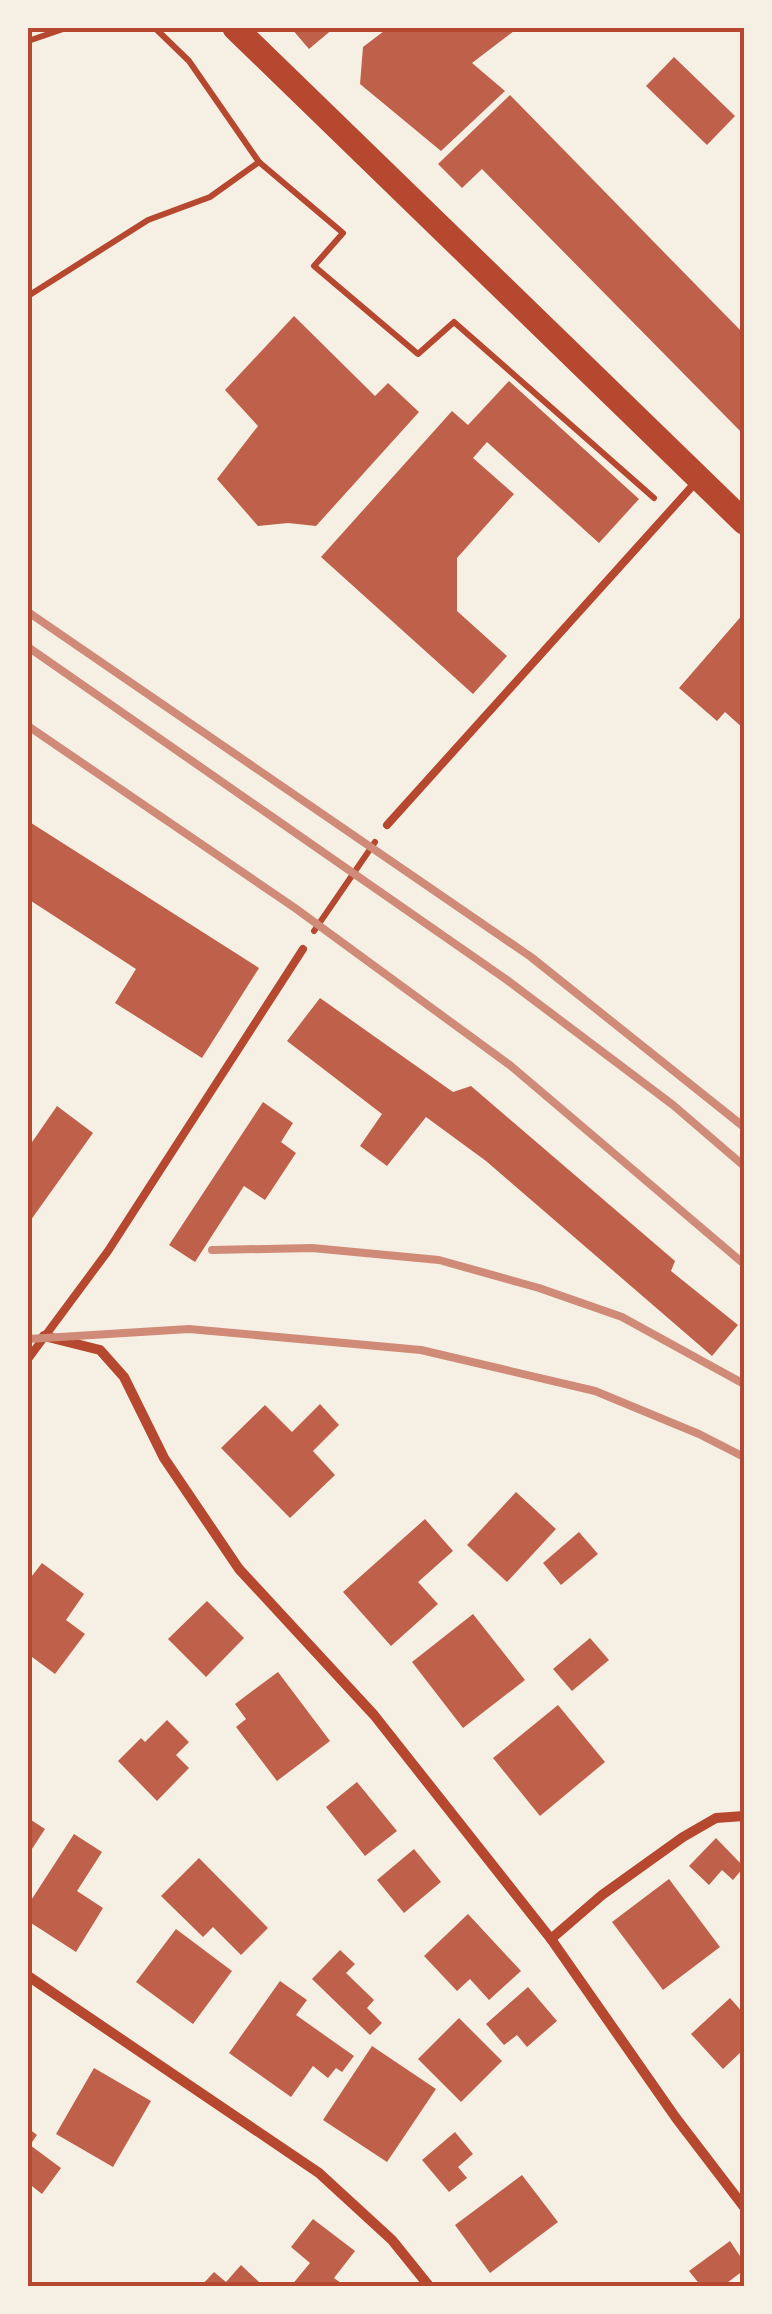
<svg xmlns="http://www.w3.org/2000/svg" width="772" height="2314" font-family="Merriweather,serif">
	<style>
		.building { fill: #bf614a }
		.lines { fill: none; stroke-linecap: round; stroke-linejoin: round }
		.path { stroke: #b5482f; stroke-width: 6 }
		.service { stroke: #b5482f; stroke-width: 8 }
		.minor { stroke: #b5482f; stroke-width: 10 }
		.primary { stroke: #b5482f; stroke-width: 25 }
		.rail { stroke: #cf8b77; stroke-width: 8 }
		.neatline { fill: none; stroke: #b5482f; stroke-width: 4 }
	</style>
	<rect width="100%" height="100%" fill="#f6efe4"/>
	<g class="building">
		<polygon points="291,28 334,28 309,49"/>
		<polygon points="388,28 518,28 472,63 505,91 441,151 360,84 363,47"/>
		<polygon points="674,57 735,116 707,145 646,86"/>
		<polygon points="510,95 744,334 744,435 482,169 462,188 438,164"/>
		<polygon points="294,316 375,396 388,383 419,412 316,526 288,523 258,526 217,479 258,426 225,390"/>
		<polygon points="509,381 639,499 599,543 487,442 473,458 514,494 457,558 457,611 507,656 473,694 321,557 452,411 468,425"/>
		<polygon points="744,613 744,729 725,712 717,721 679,688"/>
		<polygon points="28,821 259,968 202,1058 115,1003 136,969 28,899"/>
		<polygon points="320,998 453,1092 471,1086 675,1261 671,1271 738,1325 712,1356 486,1161 426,1117 387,1166 360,1146 382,1114 287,1041"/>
		<polygon points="263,1102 293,1123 281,1142 296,1153 265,1200 244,1186 195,1262 169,1245"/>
		<polygon points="57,1106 93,1133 28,1224 28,1148"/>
		<polygon points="320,1404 339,1425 313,1451 335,1475 290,1518 221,1448 265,1405 292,1432"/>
		<polygon points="516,1492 556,1529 507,1582 467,1545"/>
		<polygon points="425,1519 453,1551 418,1582 438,1604 391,1646 343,1592"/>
		<polygon points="579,1532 598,1554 561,1585 543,1563"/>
		<polygon points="42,1563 84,1594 66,1620 85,1634 55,1674 28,1654 28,1581"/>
		<polygon points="207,1601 244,1638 206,1677 168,1639"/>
		<polygon points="473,1614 525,1680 463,1728 412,1662"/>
		<polygon points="590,1638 609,1660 572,1691 553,1669"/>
		<polygon points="278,1672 330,1741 277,1781 236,1727 246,1719 235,1704"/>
		<polygon points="558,1705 605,1762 540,1816 493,1758"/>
		<polygon points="167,1720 189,1742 176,1755 189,1768 157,1801 118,1761 141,1738 145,1742"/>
		<polygon points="357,1782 397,1831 365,1856 326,1807"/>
		<polygon points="28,1818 45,1829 28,1855"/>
		<polygon points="74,1834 102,1852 77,1891 103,1908 76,1952 28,1921 28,1905"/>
		<polygon points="716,1838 744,1867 733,1880 722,1870 709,1885 689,1866"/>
		<polygon points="414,1849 441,1882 404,1913 377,1880"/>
		<polygon points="199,1858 268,1928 241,1955 213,1927 203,1937 161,1896"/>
		<polygon points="669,1879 720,1947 663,1990 612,1922"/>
		<polygon points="468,1914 521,1971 489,2000 470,1979 457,1991 424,1956"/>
		<polygon points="176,1929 232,1971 193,2024 136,1982"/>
		<polygon points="340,1950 355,1964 346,1973 374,2000 367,2008 382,2023 370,2035 312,1979"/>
		<polygon points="280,1981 307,2000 296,2015 354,2056 342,2072 336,2068 328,2078 313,2066 291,2097 229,2053"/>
		<polygon points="528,1987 557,2021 527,2047 517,2035 504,2045 486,2024"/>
		<polygon points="730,1998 744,2014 744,2049 723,2069 691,2034"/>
		<polygon points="459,2018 502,2061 461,2102 418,2059"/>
		<polygon points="372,2046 436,2089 387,2162 323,2120"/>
		<polygon points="94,2068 151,2101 113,2167 56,2134"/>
		<polygon points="28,2128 37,2135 30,2145 61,2168 42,2194 28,2183"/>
		<polygon points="455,2132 473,2154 458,2167 467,2178 449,2192 422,2160"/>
		<polygon points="522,2175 558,2222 490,2273 455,2225"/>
		<polygon points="313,2219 355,2251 334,2278 345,2286 291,2286 310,2263 291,2247"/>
		<polygon points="730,2241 744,2262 744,2270 723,2286 701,2286 689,2271"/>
		<polygon points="241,2265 259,2282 255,2286 201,2286 214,2272 226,2282"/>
	</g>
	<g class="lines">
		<g class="path">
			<polyline points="155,28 189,61 259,162"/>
			<polyline points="28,41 66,28"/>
			<polyline points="28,296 148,220 210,197 259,162 343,233 314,266 418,354 454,322 654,498"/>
			<polyline points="314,931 375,842"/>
		</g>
		<g class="service">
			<polyline points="387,825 696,482"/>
			<polyline points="28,1359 108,1251 303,949"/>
		</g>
		<g class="minor">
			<polyline points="44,1336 100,1350 124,1377 164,1458 239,1569 374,1715 551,1939 676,2118 744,2207"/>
			<polyline points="551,1939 602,1895 683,1837 716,1818 744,1816"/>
			<polyline points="28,1976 319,2173 392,2240 429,2286"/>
		</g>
		<polyline class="primary" points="235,28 744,522"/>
		<g class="rail">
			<polyline points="28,612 531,957 744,1127"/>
			<polyline points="28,647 507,980 673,1105 744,1166"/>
			<polyline points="28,726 295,908 511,1066 744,1264"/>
			<polyline points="212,1250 312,1248 439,1260 539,1288 622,1317 744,1384"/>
			<polyline points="28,1339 189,1329 421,1350 595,1391 699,1434 744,1457"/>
		</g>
	</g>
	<rect width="772" height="2314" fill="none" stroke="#f6efe4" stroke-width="60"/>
	<rect x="30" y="30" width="712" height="2254" class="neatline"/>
</svg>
